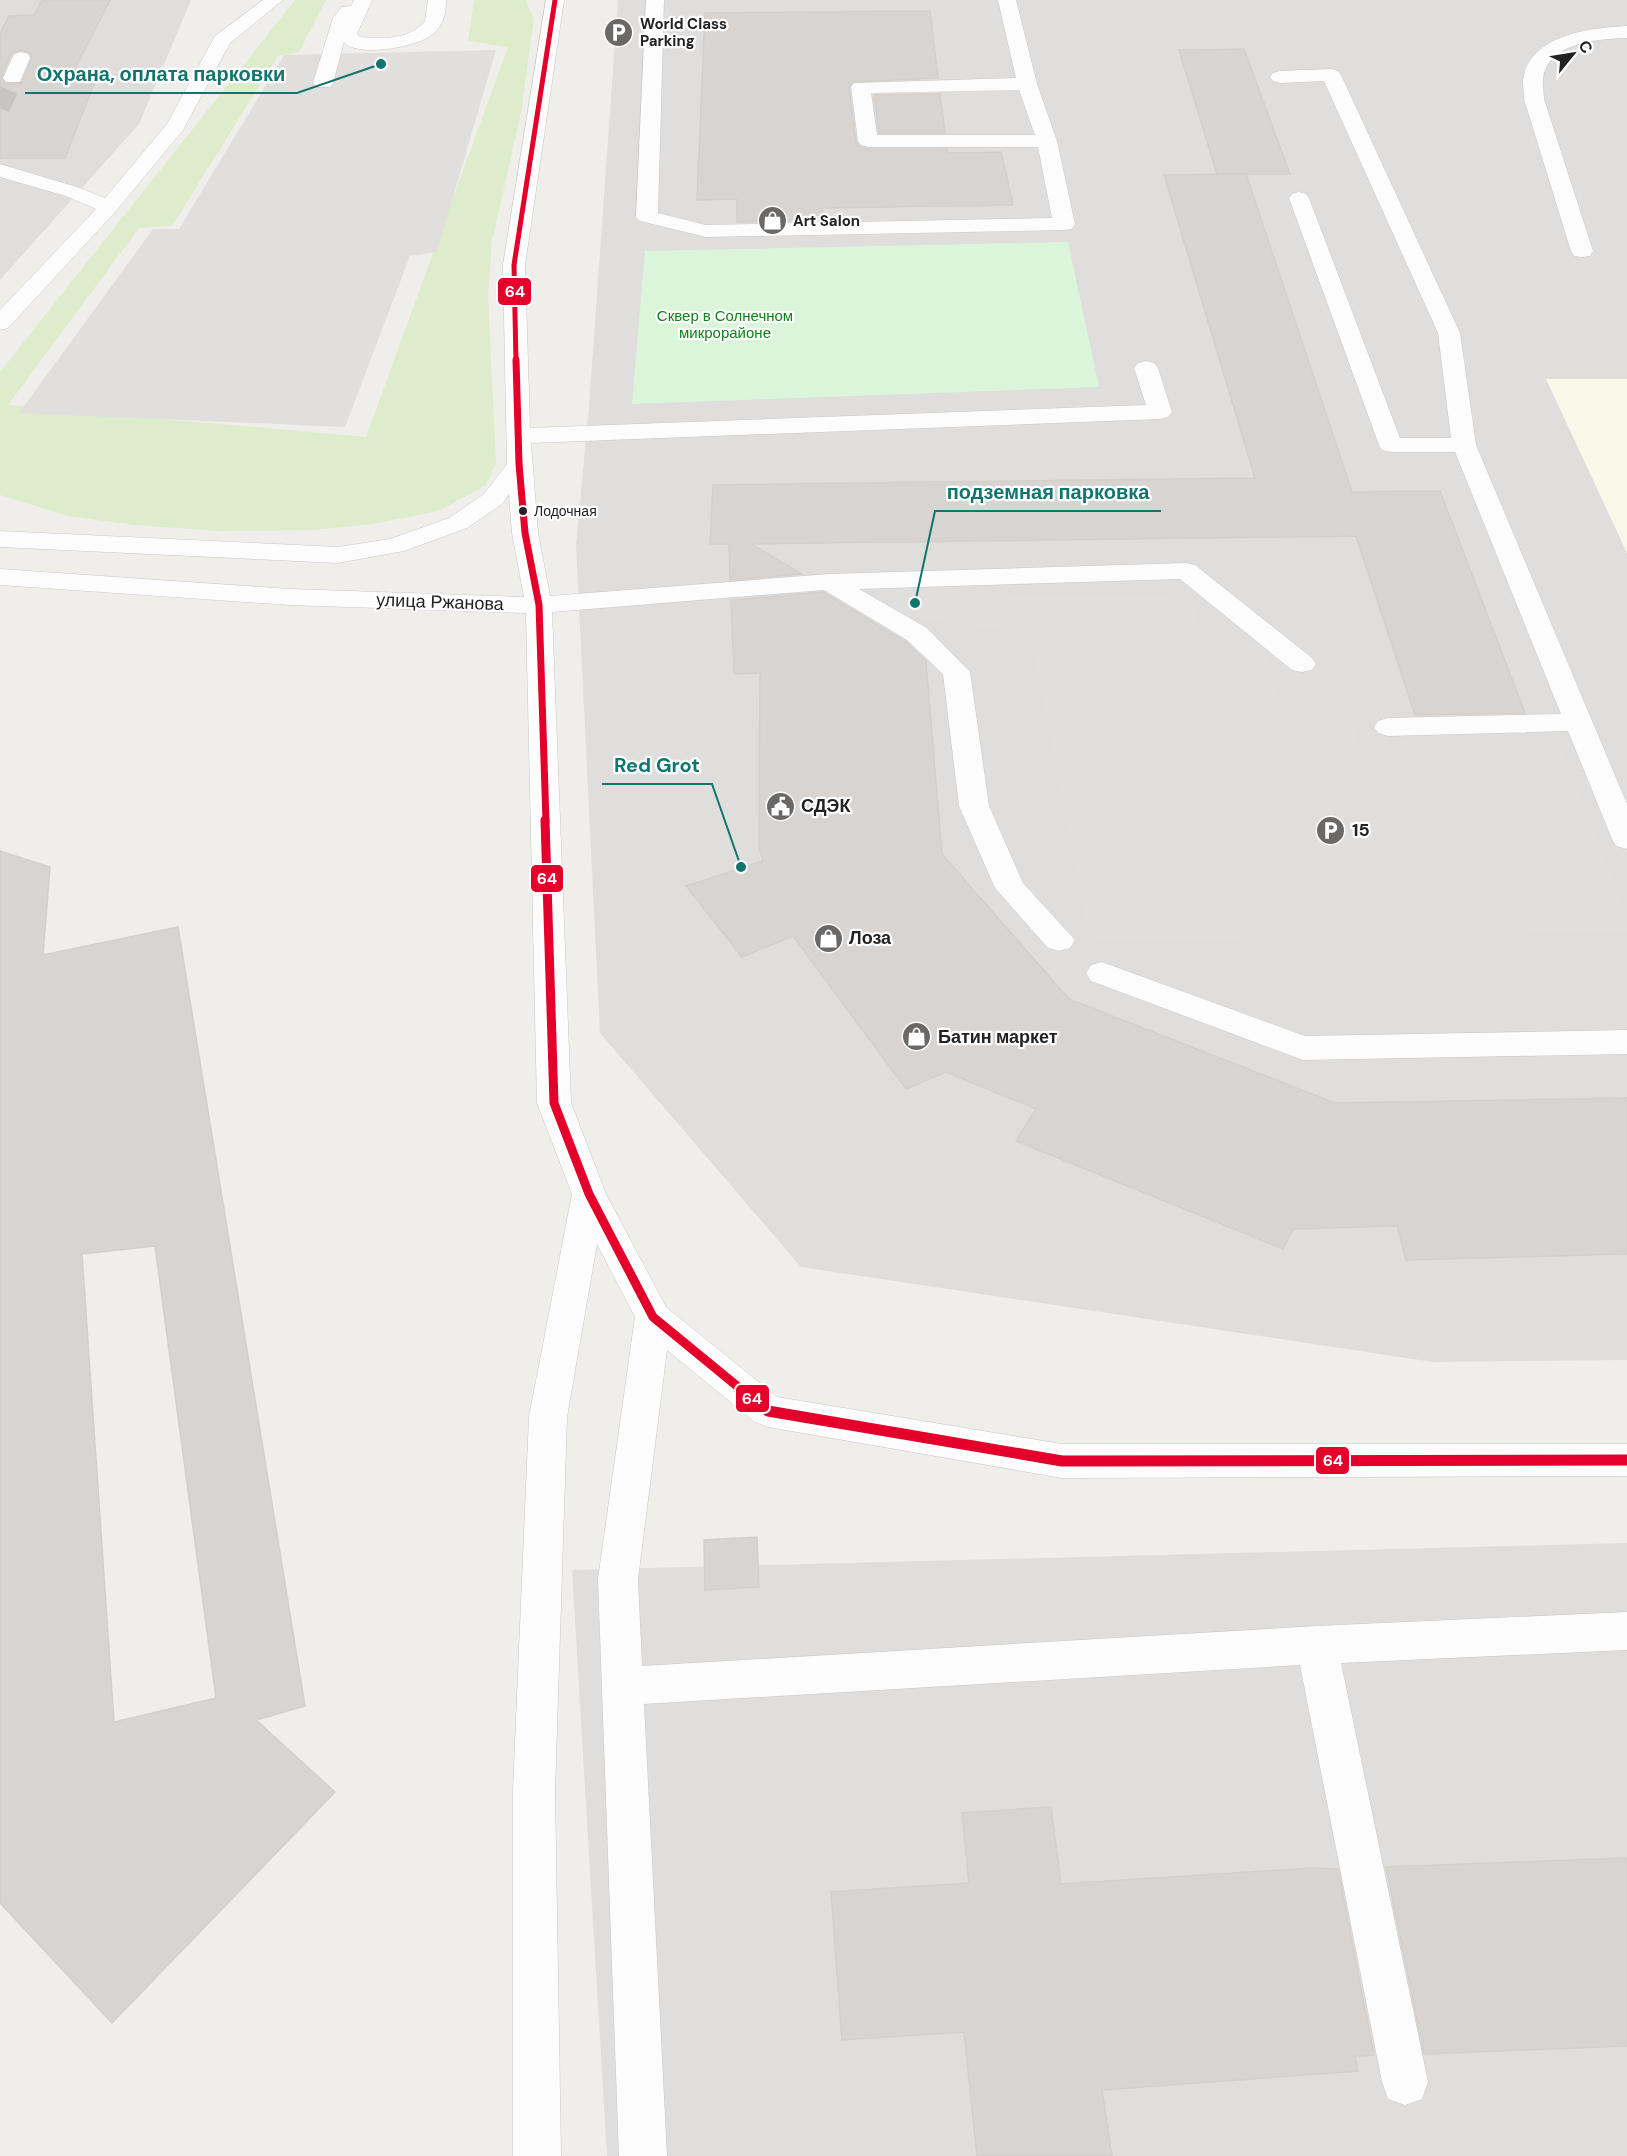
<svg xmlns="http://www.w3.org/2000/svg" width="1627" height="2156" font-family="'DM Sans',sans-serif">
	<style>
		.residential { fill: #dfdedc }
		.education { fill: #f8f7e8 }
		.grass { fill: #ddeccb }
		.park { fill: #daf5da }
		.parking { fill: #e0dfde }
		.building { fill: #d7d4d2; stroke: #d3d0cc; stroke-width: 1.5; fill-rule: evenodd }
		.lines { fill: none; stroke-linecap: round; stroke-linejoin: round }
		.minor-tunnel { stroke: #c7c5c3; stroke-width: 20; stroke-dasharray: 20 10; stroke-linecap: butt }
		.minor-casing { stroke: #c9c8c7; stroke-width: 1 }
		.minor { fill: #fdfcfc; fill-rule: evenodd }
		.bus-1-far3-casing { stroke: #fff; stroke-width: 8 }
		.bus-1-far2-casing { stroke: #fff; stroke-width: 10 }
		.bus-1-far1-casing { stroke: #fff; stroke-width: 14 }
		.bus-1-casing { stroke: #fff; stroke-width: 16 }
		.bus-1-far3 { stroke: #e4002b; stroke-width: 5 }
		.bus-1-far2 { stroke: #e4002b; stroke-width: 7 }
		.bus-1-far1 { stroke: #e4002b; stroke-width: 9 }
		.bus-1 { stroke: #e4002b; stroke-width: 11 }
		.bus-dot { fill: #222; stroke: #fff; stroke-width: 2 }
		.labels { text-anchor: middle; stroke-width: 4.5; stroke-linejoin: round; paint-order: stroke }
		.far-bus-label { font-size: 14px; fill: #222; stroke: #fff; text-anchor: start }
		.far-poi-label { font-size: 15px; font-weight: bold; fill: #222; stroke: #fff; text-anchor: start }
		.far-park-label { font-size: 15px; fill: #0c8416; stroke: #fff }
		.street-label { font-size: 18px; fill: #222; stroke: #fff }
		.poi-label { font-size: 18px; font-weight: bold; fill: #222; stroke: #fff; text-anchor: start }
		.leader { fill: none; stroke: #0f766e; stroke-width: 2 }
		.callout-dot { fill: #0f766e; stroke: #fff; stroke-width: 2 }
		.callout-label { font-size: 20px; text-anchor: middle; font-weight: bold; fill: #0f766e; stroke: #fff; stroke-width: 4.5; stroke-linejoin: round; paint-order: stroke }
		.line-badge { stroke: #fff; stroke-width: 2 }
		.badge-label { font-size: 16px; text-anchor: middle; font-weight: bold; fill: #fff }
	</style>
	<rect width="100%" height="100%" fill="#f0eeeb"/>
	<g class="residential">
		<polygon points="0,0 191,0 139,124 0,280"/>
		<polygon points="618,0 1627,0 1627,1360 1433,1362 801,1267 600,1033 576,545 589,407"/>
		<polygon points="1627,1543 1627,2156 607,2156 572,1570"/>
	</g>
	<polygon class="education" points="1546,379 1627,379 1627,553"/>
	<polygon class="grass" points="295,0 326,0 299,52 278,56 172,226 139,228 8,405 366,437 508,47 468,41 474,0 525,0 534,18 521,113 492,241 488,295 496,463 486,485 439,511 373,524 313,530 219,531 135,525 68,516 0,495 0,372"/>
	<polygon class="park" points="1068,242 1099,387 632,404 645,251"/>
	<g class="parking">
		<polygon points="496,50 437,252 410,256 345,427 19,413 153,229 179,229 284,55"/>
		<polygon points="898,583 1038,597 1192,594 1201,647 1264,645 1280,706 1351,705 1357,743 1559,742 1627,917 1627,932 1090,941 1030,634 893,614"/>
	</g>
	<g class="building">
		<path d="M42 0H110L71 77 97 76 65 158H0V34L9 16 34 15ZM20 50 29 52 32 57 22 83 6 84 1 77 12 53Z"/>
		<polygon points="930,11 938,78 852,82 849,87 856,142 860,147 868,149 947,149 948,153 1001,152 1013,205 822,208 823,220 737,222 737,199 697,200 705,13"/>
		<polygon points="1244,49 1290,174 1217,174 1179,50"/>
		<polygon points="940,94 945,133 879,133 874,95"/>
		<polygon points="1246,174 1352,492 1440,491 1525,713 1415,715 1356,536 751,544 802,574 730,580 729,544 710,544 713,485 1255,478 1164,175"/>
		<polygon points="823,592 906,642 926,661 942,854 1069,999 1335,1103 1627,1098 1627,1254 1406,1260 1397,1226 1293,1229 1283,1249 1016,1141 1036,1109 946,1072 906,1089 793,936 742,957 686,886 763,861 759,848 760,673 734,674 731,600"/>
		<path d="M0 851 50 867 43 955 178 927 305 1706 256 1720 335 1792 112 2023 0 1903ZM155 1246 216 1698 114 1722 82 1254Z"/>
		<polygon points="757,1537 759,1587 705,1590 704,1540"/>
		<polygon points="1051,1807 1061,1884 1312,1868 1338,1869 1374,2055 1355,2056 1358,2071 1102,2090 1112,2156 977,2156 964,2032 842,2040 831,1892 969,1883 962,1813"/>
		<polygon points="1627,1858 1627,2046 1424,2054 1386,1867"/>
	</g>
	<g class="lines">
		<polyline class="minor-tunnel" points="0,108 13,78"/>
		<defs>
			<g id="minor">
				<polygon points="263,0 283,0 230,43 183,130 116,211 8,328 0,330 0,310 96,209 66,196 0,177 0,164 80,188 105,198 167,124 215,36"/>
				<path d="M354 0H372L357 34 360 37C383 39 409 40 425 21L428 0H446C446 13 444 25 433 34 419 47 356 58 344 42L333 83 330 87H316L313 83 333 18 342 7 351 6Z"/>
				<polygon points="546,0 564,0 525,265 530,428 1146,405 1134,368 1138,363 1146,361 1154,363 1158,368 1172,412 1168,417 1160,419 531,443 538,533 550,596 829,574 1186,563 1195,565 1312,658 1316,664 1312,670 1302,672 1292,670 1180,579 859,589 927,628 970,672 989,806 1023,883 1075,940 1070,948 1059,951 1048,948 995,888 959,806 943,674 907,640 824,590 552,612 571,1103 606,1194 666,1307 777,1397 1062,1444 1627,1444 1627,1476 1062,1478 768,1427 755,1422 667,1350 638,1579 642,1666 1317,1626 1627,1612 1627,1650 1341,1663 1428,2082 1422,2099 1405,2105 1388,2099 1382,2082 1300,1665 644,1704 667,2156 619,2156 598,1579 635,1317 597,1244 567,1417 555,1790 561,2156 513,2156 513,1790 529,1417 572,1194 537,1103 526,613 290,605 0,585 0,569 290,589 524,597 512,533 509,494 502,504 467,528 404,551 338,563 0,547 0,531 338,547 390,539 449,518 484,494 507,464 503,265"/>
				<path d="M646 0H664L658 213 706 225 1052 218 1038 147H868L861 145 858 141 851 87 854 83 1016 78 998 0H1016L1037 84 1057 141 1075 224 1072 229 1064 230 706 237 640 221 636 217ZM1019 90 1035 135H877L871 93Z"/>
				<path d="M1627 26V38C1598 39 1547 42 1543 80 1542 86 1544 93 1544 99L1593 251 1590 256 1582 257 1574 256 1571 251 1524 99C1524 93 1523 86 1523 80 1530 34 1591 28 1627 26Z"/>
				<polygon points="21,52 28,54 30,58 20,82 6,82 3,78 14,54"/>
				<polygon points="1331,69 1338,71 1341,75 1460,333 1476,445 1627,804 1627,849 1616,846 1612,839 1568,731 1388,736 1378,733 1374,727 1378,721 1388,718 1561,714 1455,452 1391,452 1382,450 1379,445 1289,198 1292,194 1299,192 1306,194 1309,198 1400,438 1451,438 1438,333 1324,81 1280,83 1273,81 1270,77 1273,73 1280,71"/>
				<polygon points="1102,962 1305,1036 1627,1030 1627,1054 1303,1060 1091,981 1086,973 1091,965"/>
			</g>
		</defs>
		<use href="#minor" class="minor-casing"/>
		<use href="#minor" class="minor"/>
		<defs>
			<polyline id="bus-1-far3" points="516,362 514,265 555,0"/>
			<polyline id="bus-1-far2" points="516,360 519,464 525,533 539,605 546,822"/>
			<polyline id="bus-1-far1" points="545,820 554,1103 589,1194 653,1317 765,1409"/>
			<polyline id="bus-1" points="763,1407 768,1411 1062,1461 1627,1460"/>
		</defs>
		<use href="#bus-1-far3" class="bus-1-far3-casing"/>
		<use href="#bus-1-far2" class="bus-1-far2-casing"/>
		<use href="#bus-1-far1" class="bus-1-far1-casing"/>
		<use href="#bus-1" class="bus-1-casing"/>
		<use href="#bus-1-far3" class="bus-1-far3"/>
		<use href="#bus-1-far2" class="bus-1-far2"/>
		<use href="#bus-1-far1" class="bus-1-far1"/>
		<use href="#bus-1" class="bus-1"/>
	</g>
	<defs>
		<symbol id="parking-disc" viewBox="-11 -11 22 22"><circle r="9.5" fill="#6a6968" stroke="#fff"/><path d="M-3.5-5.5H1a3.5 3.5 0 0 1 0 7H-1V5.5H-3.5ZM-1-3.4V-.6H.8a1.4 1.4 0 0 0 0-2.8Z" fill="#fff"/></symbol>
		<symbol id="shop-disc" viewBox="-11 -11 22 22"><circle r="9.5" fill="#6a6968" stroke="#fff"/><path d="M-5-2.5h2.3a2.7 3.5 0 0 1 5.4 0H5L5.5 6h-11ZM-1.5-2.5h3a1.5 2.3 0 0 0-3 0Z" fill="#fff"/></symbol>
		<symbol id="civic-disc" viewBox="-11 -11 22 22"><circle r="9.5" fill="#6a6968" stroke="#fff"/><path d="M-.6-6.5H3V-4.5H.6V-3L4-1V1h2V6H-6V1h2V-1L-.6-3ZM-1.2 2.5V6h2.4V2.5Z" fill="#fff"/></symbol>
	</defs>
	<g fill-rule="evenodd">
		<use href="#parking-disc" x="602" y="16" width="33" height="33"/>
		<use href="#shop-disc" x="756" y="204" width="33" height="33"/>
		<use href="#civic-disc" x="764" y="790" width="33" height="33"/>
		<use href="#parking-disc" x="1314" y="814" width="33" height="33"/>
		<use href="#shop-disc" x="812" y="922" width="33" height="33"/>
		<use href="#shop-disc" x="900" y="1020" width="33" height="33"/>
	</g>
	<circle class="bus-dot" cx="523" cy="511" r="5"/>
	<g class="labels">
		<g class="far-bus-label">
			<text x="534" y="516">Лодочная</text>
		</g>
		<g class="far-poi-label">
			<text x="640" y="29">World Class<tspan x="640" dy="17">Parking</tspan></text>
			<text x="793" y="226">Art Salon</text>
		</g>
		<g class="far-park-label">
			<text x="725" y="321">Сквер в Солнечном<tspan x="725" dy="17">микрорайоне</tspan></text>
		</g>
		<g class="street-label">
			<text transform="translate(440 602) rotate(2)" y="6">улица Ржанова</text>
		</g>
		<g class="poi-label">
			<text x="801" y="812">СДЭК</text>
			<text x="1352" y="836">15</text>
			<text x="849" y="944">Лоза</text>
			<text x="938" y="1043">Батин маркет</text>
		</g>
	</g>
	<path class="leader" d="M381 64L297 93H25M915 603L935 511H1161M741 867L712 784H602"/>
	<g class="callout-dot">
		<circle cx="381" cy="64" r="6"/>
		<circle cx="915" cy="603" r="6"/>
		<circle cx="741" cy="867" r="6"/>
	</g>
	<g class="callout-label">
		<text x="161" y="81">Охрана, оплата парковки</text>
		<text x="1048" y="499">подземная парковка</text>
		<text x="657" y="772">Red Grot</text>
	</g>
	<g class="line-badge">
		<rect x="497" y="277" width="35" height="29" rx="6" fill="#e4002b"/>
		<rect x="530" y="864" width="34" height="29" rx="6" fill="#e4002b"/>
		<rect x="735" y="1384" width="35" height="29" rx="6" fill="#e4002b"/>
		<rect x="1315" y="1446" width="35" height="29" rx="6" fill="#e4002b"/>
	</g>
	<g class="badge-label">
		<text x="515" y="297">64</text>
		<text x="547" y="884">64</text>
		<text x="752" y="1404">64</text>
		<text x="1333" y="1466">64</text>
	</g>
	<g transform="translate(1573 54) rotate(60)" stroke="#ffffff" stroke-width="4.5" paint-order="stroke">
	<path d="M0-4.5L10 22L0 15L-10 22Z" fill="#222222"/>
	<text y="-9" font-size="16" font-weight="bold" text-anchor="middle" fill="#222222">С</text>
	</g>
</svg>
